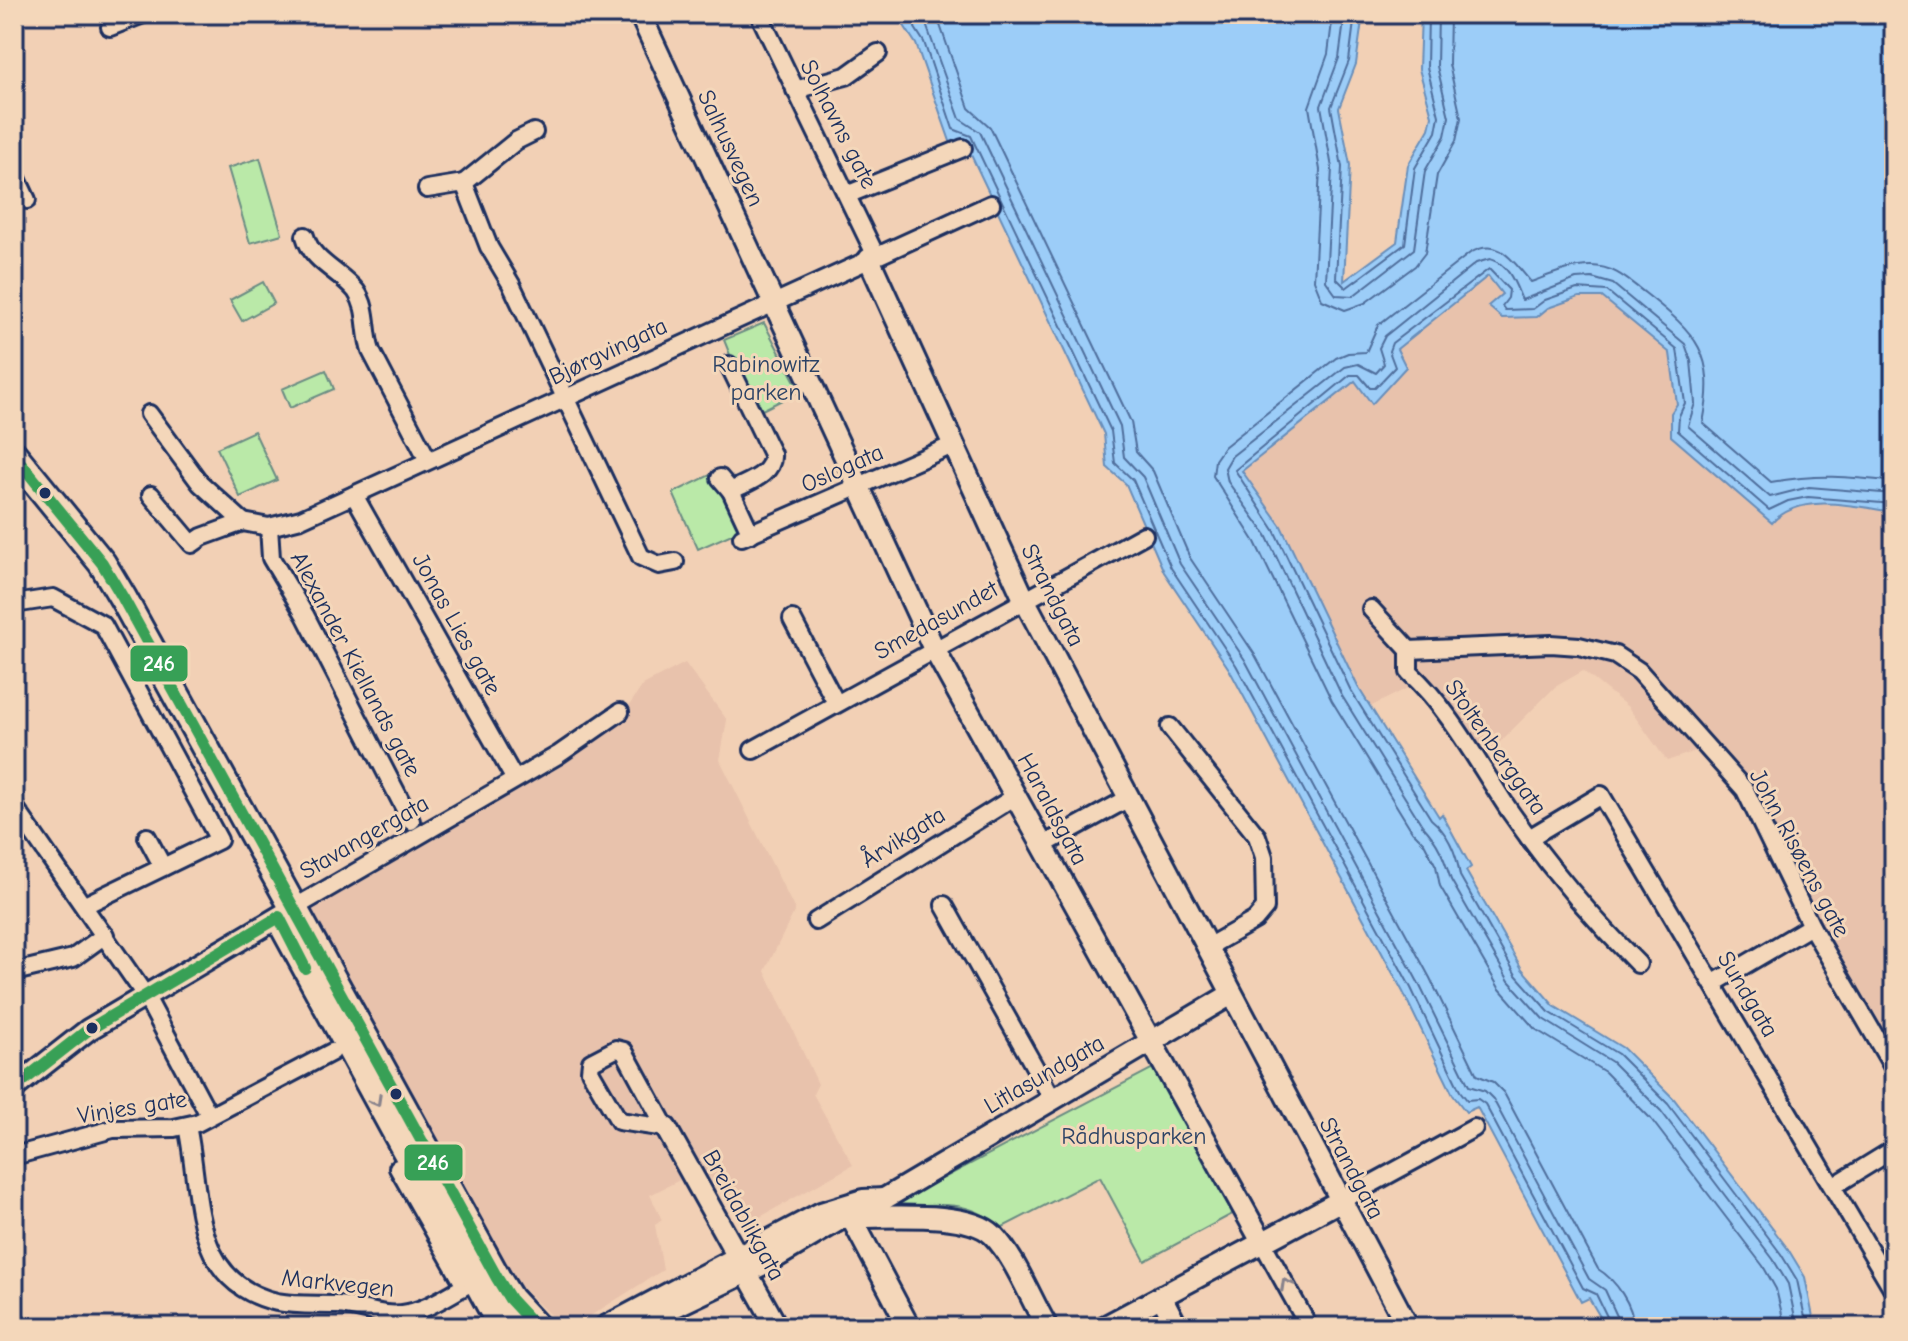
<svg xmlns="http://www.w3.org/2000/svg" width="1908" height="1341" font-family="'Comic Neue',sans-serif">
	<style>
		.built { fill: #e8c2ac }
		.green { fill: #bae9a8; stroke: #6a8c83; stroke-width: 2 }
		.water { fill: #9ccdf8; stroke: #688eba; stroke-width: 2 }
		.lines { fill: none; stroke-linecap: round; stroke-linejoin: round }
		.shore { stroke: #4f6e9c; stroke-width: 2 }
		.minor-casing { stroke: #1b2f5e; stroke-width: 22 }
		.tertiary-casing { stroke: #1b2f5e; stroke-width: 26 }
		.primary-casing { stroke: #1b2f5e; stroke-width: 32 }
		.minor { stroke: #f4d7ba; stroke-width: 16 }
		.tertiary { stroke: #f4d7ba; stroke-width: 20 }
		.primary { stroke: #f4d7ba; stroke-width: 26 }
		.bus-1-casing { stroke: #f4d7ba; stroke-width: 18 }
		.bus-1 { stroke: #37a056; stroke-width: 12 }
		.oneway { stroke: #88838c }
		.bus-dot { fill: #1b2f5e; stroke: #f4d7ba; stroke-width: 3 }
		.labels { text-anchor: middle; stroke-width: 6; stroke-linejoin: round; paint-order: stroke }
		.street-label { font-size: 24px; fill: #1b2f5e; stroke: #f4d7ba }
		.park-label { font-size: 24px; fill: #2b4265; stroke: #f4d7ba }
		.line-badge { stroke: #f4d7ba; stroke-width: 3 }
		.badge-label { font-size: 22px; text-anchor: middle; font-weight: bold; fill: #fff }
	</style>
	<rect width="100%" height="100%" fill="#f2d0b5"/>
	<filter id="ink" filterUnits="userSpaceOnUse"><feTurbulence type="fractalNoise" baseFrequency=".0125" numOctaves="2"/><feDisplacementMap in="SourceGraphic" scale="16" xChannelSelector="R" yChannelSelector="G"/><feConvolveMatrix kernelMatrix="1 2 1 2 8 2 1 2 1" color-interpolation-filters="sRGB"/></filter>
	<g filter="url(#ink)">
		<g class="built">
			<polygon points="1487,276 1545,310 1597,290 1665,347 1677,362 1677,404 1784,510 1812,503 1894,511 1894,1078 1885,1068 1757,813 1701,749 1667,761 1628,707 1583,671 1555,687 1493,749 1480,755 1431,686 1410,687 1370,707 1242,471 1355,381 1370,400 1397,349"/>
			<polygon points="685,663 727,720 720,760 795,910 765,971 818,1084 813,1094 853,1165 751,1222 739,1219 710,1177 697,1171 650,1195 662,1220 655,1225 663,1270 587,1318 564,1320 549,1314 496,1262 300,910 614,728 643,685"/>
		</g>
		<g class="green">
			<polygon points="260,158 282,234 250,243 228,168"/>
			<polygon points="263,282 274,303 242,321 230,300"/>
			<polygon points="764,323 800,391 754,414 724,340"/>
			<polygon points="326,370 334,389 290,408 282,389"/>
			<polygon points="254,431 277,480 240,497 217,448"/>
			<polygon points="712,474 741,530 698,549 673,493"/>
			<path d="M1155 1067 1236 1212 1145 1261 1100 1177 999 1229C974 1198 934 1205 898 1206V1202Z"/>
		</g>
		<path class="water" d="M911 14H1363L1356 64 1339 108 1350 165 1344 281 1397 242 1408 165 1429 129 1432 116 1419 69 1421 14H1894V512C1857 507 1800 491 1772 523L1671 436V413L1677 404 1670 353 1602 297H1579L1548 308 1537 317 1502 318 1488 306 1502 294 1488 276 1397 349 1406 367 1372 404 1355 381 1242 471 1281 526 1358 687 1439 817 1442 814 1471 867 1466 871 1522 969 1554 1006 1623 1048 1674 1099 1788 1249 1805 1277 1815 1327H1606L1589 1298 1581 1302 1477 1107 1466 1112 1453 1095 1403 992 1229 669 1164 572 1126 484 1107 467 1104 434 963 138 951 144 916 44 903 24Z"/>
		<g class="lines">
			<g class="shore">
				<polyline points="918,14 915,28 924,42 953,129 971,136 1111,431 1115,463 1133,480 1171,568 1236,665 1411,988 1460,1091 1467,1100 1478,1099 1485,1104 1583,1288 1596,1294 1612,1327"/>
				<polyline points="928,14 927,27 960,119 980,132 1120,426 1124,457 1143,477 1180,564 1245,660 1419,984 1469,1086 1485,1091 1493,1099 1589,1279 1605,1290 1622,1327"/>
				<path d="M940 14V25L969 108 990 127 1131 422 1136 452 1153 471 1190 558 1255 655 1430 978 1477 1075 1493 1082 1504 1093 1598 1269C1616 1280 1633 1305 1634 1327"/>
				<polyline points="1333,14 1328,54 1309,107 1320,170 1314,280 1322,300 1345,310 1365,303 1415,266 1425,253 1437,175 1456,141 1461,118 1449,64 1450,14"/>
				<polyline points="1345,14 1339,58 1321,106 1332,168 1326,281 1336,295 1353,296 1414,249 1425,171 1445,136 1449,117 1437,66 1438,14"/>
				<polyline points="1355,14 1349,61 1331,107 1342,167 1336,278 1346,288 1405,244 1415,168 1436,132 1439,116 1427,67 1428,14"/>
				<path d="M1785 1327 1776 1289 1763 1266 1651 1119 1605 1072 1535 1029 1499 988 1440 886 1436 866 1424 843 1412 831 1332 701 1255 542 1213 476 1215 460 1224 447 1336 358 1348 353 1366 352 1378 325 1470 253C1500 236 1513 262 1531 282 1550 275 1570 266 1591 266 1614 266 1628 280 1645 293 1697 334 1717 354 1703 423L1771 482C1818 474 1846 476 1894 482"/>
				<path d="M1797 1327 1788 1284 1773 1259 1661 1111 1612 1062 1543 1019 1509 981 1451 880C1444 858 1439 843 1422 825L1342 696 1266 535 1228 482 1225 468 1232 456 1345 367 1358 364 1376 373 1384 364 1379 348 1385 336 1476 263 1490 259C1509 264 1515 284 1522 300L1576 279 1592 278 1613 284 1685 344 1691 361 1695 403 1688 426 1770 497 1809 487 1894 494"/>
				<path d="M1807 1327 1797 1280 1781 1254 1668 1104 1618 1054 1549 1012 1516 975 1460 876C1457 855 1448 833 1431 819L1351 691 1274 530 1235 470 1350 375H1359L1370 388H1375L1395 367 1389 351 1392 343 1489 269 1509 290 1508 298 1502 306 1505 310 1533 309 1545 300 1577 289 1607 291 1677 349 1685 403 1679 416 1678 431 1769 510 1788 501 1808 497 1894 504"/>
			</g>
			<defs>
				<g id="minor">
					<polyline points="759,14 876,256"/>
					<polyline points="110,27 143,14"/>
					<polyline points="795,90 846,76 878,53"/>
					<polyline points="14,172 27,200"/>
					<polyline points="464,183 516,141 534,132"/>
					<polyline points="427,189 464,183 489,247 511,284 641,557 659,565 675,562"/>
					<polyline points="849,194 963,148"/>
					<path d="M305 236C312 262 340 271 356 291 369 309 364 331 371 351L428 460"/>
					<path d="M729 365 772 454C774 475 747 482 731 491"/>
					<polyline points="149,414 200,483 243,522"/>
					<polyline points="720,478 731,491 751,534"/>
					<polyline points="151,495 192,544 202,537 243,522 269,527 301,519 991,204"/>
					<polyline points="354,495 514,778"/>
					<polyline points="269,527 271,558 305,615 411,821"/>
					<polyline points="742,537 953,445"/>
					<polyline points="14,604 53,598 103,625 219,840 85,905"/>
					<path d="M1371 609 1409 650V672C1451 711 1477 762 1509 810 1548 866 1590 916 1638 964"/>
					<polyline points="792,619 836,703"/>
					<polyline points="1409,650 1551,644 1579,646 1615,655 1639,671 1745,790 1811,926 1894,1069"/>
					<polyline points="1170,727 1257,836 1264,857 1265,908 1255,920 1206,948"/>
					<polyline points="753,750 1144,535"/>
					<polyline points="14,806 145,995 209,1115"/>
					<polyline points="147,837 163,867"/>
					<polyline points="1529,838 1601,795 1894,1291"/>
					<polyline points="1043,845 1129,798"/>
					<polyline points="944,905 1052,1098"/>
					<polyline points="294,908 558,755 620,712"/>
					<polyline points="816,921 1016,796"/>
					<polyline points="14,972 73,958 105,935"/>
					<polyline points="1714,983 1811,926"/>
					<polygon points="616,1049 624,1051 666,1128 619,1121 590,1071 591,1062"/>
					<path d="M187 1126C202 1194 189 1282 277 1302 298 1306 317 1304 338 1305 354 1306 370 1312 386 1314 415 1318 440 1300 465 1286L398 1168"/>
					<polyline points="14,1156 113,1129 174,1128 197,1123 332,1052"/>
					<polyline points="1834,1186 1894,1149"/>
					<polyline points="1340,1201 1474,1128"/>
					<polyline points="1262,1242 1309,1327"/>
				</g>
				<g id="tertiary">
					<polyline points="640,14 934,649 1262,1242"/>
					<polyline points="869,259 1024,599 1408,1327"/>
					<polyline points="14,1088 88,1030 294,908"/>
					<polyline points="666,1128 777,1327"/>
					<path d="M859 1217C893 1217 969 1211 993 1235 1016 1259 1030 1298 1047 1327"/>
					<polyline points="860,1217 884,1199 1230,995"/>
					<polyline points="852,1219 909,1327"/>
					<polyline points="1161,1296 1177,1327"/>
					<polyline points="659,1314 768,1262 839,1220"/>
					<polyline points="605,1327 821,1213 863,1200 884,1199"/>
					<polyline points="1104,1327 1340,1201"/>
				</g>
				<g id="primary">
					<polyline points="14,455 102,563 123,598 497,1278 510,1299 536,1327"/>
					<polyline points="285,929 502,1327"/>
				</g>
			</defs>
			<use href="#minor" class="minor-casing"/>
			<use href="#tertiary" class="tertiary-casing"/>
			<use href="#primary" class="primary-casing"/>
			<use href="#minor" class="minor"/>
			<use href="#tertiary" class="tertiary"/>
			<use href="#primary" class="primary"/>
			<defs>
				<g id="bus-1">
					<polyline points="14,455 102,563 123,598 497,1278 510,1299 536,1327"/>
					<polyline points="14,1088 88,1030 279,917 305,968"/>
				</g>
			</defs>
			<use href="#bus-1" class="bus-1-casing"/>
			<use href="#bus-1" class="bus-1"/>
		</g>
		<defs><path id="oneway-chevron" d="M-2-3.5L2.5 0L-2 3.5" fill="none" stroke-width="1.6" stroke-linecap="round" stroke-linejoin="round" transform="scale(2)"/></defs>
		<g class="oneway">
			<use href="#oneway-chevron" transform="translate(376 1101) rotate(61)"/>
			<use href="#oneway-chevron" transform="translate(1286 1284) rotate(-119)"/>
		</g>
	</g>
	<g class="bus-dot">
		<circle cx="45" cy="493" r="7"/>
		<circle cx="92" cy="1028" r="7"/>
		<circle cx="396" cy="1094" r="7"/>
	</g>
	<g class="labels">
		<g class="street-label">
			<text transform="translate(839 124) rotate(63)" y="8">Solhavns gate</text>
			<text transform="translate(731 148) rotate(65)" y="8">Salhusvegen</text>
			<text transform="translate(608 351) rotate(-25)" y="8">Bjørgvingata</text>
			<text transform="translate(842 468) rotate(-24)" y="8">Oslogata</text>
			<text transform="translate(1053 595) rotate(63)" y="8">Strandgata</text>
			<text transform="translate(936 620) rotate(-29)" y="8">Smedasundet</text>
			<text transform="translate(457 624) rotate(61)" y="8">Jonas Lies gate</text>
			<text transform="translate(356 664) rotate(62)" y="8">Alexander Kiellands gate</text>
			<text transform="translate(1496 747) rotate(55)" y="8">Stoltenberggata</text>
			<text transform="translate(1053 809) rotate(62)" y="8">Haraldsgata</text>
			<text transform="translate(364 837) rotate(-30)" y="8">Stavangergata</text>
			<text transform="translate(903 837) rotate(-32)" y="8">Årvikgata</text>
			<text transform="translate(1800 853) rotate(62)" y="8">John Risøens gate</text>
			<text transform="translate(1748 994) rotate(59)" y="8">Sundgata</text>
			<text transform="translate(1044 1074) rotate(-30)" y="8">Litlasundgata</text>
			<text transform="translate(132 1107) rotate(-9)" y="8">Vinjes gate</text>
			<text transform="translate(1352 1168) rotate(62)" y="8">Strandgata</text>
			<text transform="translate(744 1215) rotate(61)" y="8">Breidablikgata</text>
			<text transform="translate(338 1283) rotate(6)" y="8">Markvegen</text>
		</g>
		<g class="park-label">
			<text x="766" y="372">Rabinowitz<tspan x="766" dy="28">parken</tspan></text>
			<text x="1134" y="1144">Rådhusparken</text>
		</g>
	</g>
	<g class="line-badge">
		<rect x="129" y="644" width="60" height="39" rx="8" fill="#37a056"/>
		<rect x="403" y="1143" width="61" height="39" rx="8" fill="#37a056"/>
	</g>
	<g class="badge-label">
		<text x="159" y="671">246</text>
		<text x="433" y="1170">246</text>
	</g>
	<rect width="1908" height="1341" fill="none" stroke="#f4d7ba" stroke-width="48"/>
	<rect x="24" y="24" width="1860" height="1293" fill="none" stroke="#1b2f5e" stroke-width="3" filter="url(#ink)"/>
</svg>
